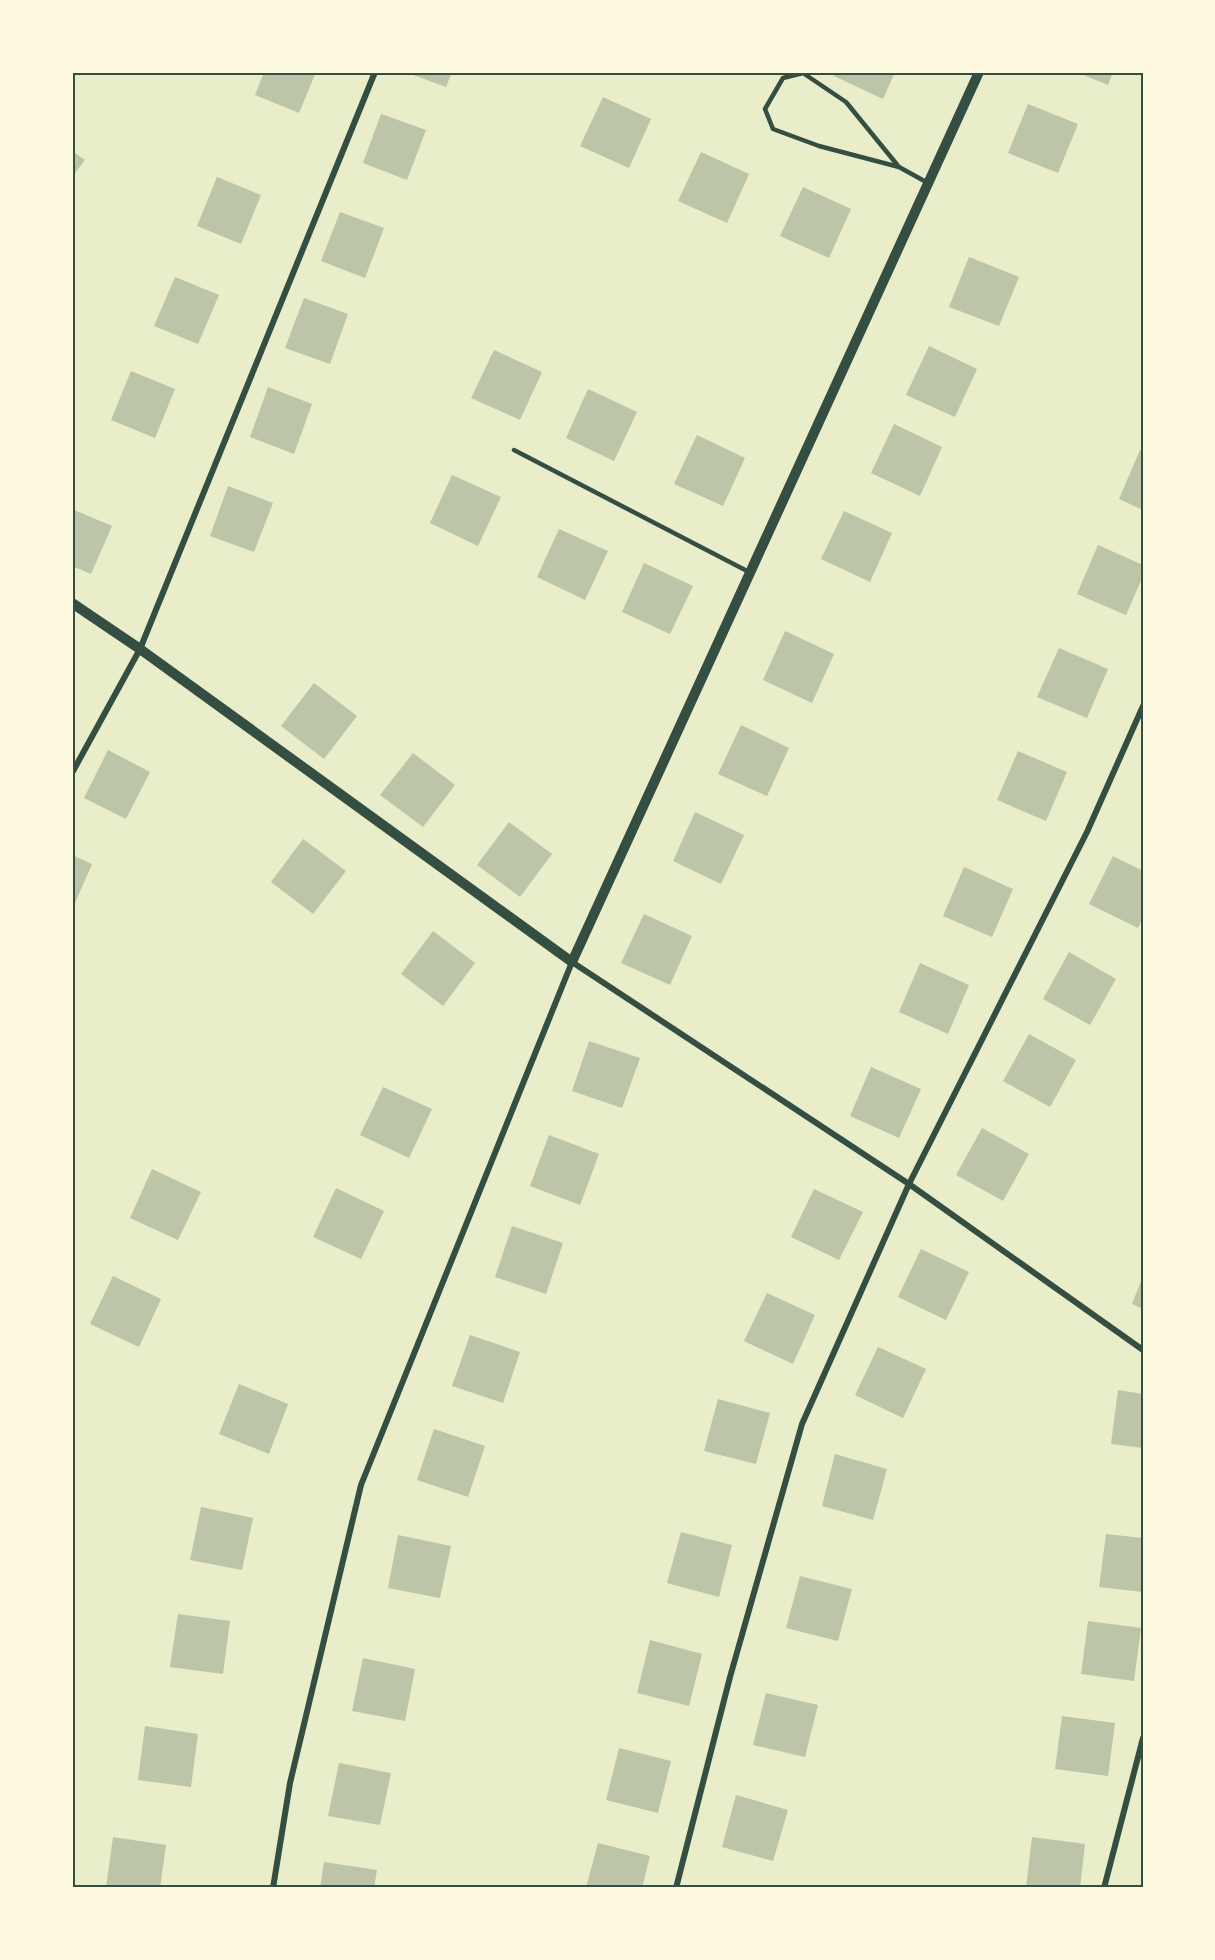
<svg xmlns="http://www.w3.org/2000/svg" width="1215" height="1960" font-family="Ubuntu,sans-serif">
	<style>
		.building { fill: #bcc5a7 }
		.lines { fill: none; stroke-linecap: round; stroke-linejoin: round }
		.service { stroke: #344e41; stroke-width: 4.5 }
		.minor { stroke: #344e41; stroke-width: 6 }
		.tertiary { stroke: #344e41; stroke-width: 10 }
		.neatline { fill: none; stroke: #344e41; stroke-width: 2 }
	</style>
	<rect width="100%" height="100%" fill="#e9edc9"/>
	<g class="building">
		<polygon points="264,72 316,72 299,113 255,95"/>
		<polygon points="405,72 452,72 446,87"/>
		<polygon points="836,72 895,72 883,99 834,76"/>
		<polygon points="1076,72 1113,72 1108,85"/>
		<polygon points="603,97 651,119 629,168 580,146"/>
		<polygon points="1028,104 1078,124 1058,173 1008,153"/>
		<polygon points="381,114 426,130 407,180 363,163"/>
		<polygon points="72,151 85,160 72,177"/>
		<polygon points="701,152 749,174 727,223 678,201"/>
		<polygon points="217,177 261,195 241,244 197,226"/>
		<polygon points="803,187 851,209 829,258 780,236"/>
		<polygon points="340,212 384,228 365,278 321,261"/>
		<polygon points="969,257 1019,277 999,326 949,307"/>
		<polygon points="175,277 219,295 198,344 154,326"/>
		<polygon points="304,298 348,314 330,364 285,348"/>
		<polygon points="929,346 977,369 955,417 906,395"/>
		<polygon points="494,350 542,372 520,420 471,398"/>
		<polygon points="131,371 175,389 155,438 111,420"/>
		<polygon points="268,387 312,404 294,454 250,437"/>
		<polygon points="588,389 637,412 614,461 566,438"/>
		<polygon points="894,424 942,447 920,496 871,473"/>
		<polygon points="697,435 745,458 723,506 674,484"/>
		<polygon points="1140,450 1143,451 1143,510 1119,499"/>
		<polygon points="452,475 501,497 478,546 430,523"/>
		<polygon points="228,486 273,503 254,552 210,536"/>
		<polygon points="72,509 112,526 91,574 72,566"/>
		<polygon points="844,511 892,533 870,582 821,559"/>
		<polygon points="559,529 608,551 585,600 537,577"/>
		<polygon points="1098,545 1143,565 1143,576 1126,615 1077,594"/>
		<polygon points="644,563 693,586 670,634 622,612"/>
		<polygon points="785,631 834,654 812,703 763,680"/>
		<polygon points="1059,648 1108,669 1087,718 1037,697"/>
		<polygon points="314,683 357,716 324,759 281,726"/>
		<polygon points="741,725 789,748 767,796 718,774"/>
		<polygon points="108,750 150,772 126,819 84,798"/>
		<polygon points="1018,751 1067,772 1046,821 997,800"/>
		<polygon points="413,753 455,785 423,827 380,795"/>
		<polygon points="695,812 744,835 721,884 673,861"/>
		<polygon points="509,822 552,854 520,897 477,865"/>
		<polygon points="303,839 346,871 313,914 271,882"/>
		<polygon points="72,855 92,864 72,910"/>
		<polygon points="1113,856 1143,871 1143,917 1138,928 1089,904"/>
		<polygon points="964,867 1013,889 992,937 943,916"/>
		<polygon points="644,914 692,936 670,985 621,963"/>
		<polygon points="433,931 475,963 443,1006 401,974"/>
		<polygon points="1069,952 1116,979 1090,1025 1043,999"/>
		<polygon points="920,963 969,985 948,1034 899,1012"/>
		<polygon points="1029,1034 1076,1060 1050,1107 1003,1081"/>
		<polygon points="589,1041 640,1058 622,1108 572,1091"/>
		<polygon points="871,1067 921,1089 899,1138 850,1116"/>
		<polygon points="383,1087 432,1109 409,1158 360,1135"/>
		<polygon points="982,1128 1029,1154 1003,1201 956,1175"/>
		<polygon points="549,1135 599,1154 580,1205 530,1186"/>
		<polygon points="152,1169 201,1192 178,1240 130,1218"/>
		<polygon points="336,1188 384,1211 361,1259 313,1237"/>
		<polygon points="814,1189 863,1212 839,1260 791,1237"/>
		<polygon points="512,1226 563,1243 546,1294 495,1277"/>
		<polygon points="921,1249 969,1272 946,1320 898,1297"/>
		<polygon points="113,1276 161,1299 139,1347 90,1324"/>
		<polygon points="1143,1276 1143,1309 1132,1304"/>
		<polygon points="767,1293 815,1315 793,1364 744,1341"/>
		<polygon points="470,1335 520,1352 503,1403 452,1386"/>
		<polygon points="878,1347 926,1369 903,1418 855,1395"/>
		<polygon points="239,1384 288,1404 269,1454 219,1434"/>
		<polygon points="1118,1390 1143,1394 1143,1448 1111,1444"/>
		<polygon points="718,1399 770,1413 756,1464 704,1451"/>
		<polygon points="434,1429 485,1446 468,1497 417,1480"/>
		<polygon points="835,1454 887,1469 873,1520 822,1506"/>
		<polygon points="201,1507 253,1518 242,1570 190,1560"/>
		<polygon points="681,1532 732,1545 719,1597 667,1583"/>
		<polygon points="1106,1534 1143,1538 1143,1592 1099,1587"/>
		<polygon points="398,1535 451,1546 440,1598 388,1588"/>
		<polygon points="800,1576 852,1589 838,1641 786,1628"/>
		<polygon points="178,1614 230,1621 223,1674 170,1667"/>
		<polygon points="1088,1621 1141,1628 1134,1681 1081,1674"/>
		<polygon points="650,1640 702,1654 689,1706 637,1693"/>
		<polygon points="363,1658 415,1669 405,1721 352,1711"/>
		<polygon points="766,1693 818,1705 805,1757 753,1745"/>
		<polygon points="1062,1716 1115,1723 1108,1776 1055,1769"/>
		<polygon points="145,1726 198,1734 191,1787 138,1780"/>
		<polygon points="619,1748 671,1761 658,1813 606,1800"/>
		<polygon points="339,1763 391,1773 380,1825 328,1816"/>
		<polygon points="736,1795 788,1810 773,1861 722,1847"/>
		<polygon points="113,1837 166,1845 160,1888 106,1888"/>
		<polygon points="1032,1837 1085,1844 1080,1888 1026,1888"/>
		<polygon points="598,1843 650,1856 642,1888 586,1888"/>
		<polygon points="324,1862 377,1870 374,1888 320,1888"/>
	</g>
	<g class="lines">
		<g class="service">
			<polyline points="899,167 846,102 803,73 783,78 765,109 773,129 819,146 899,167 928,183"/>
			<polyline points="514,450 749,572"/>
		</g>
		<g class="minor">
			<polyline points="72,773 140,649 375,72"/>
			<polyline points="273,1888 290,1783 361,1485 572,962 909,1184 1143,1350"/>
			<polyline points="676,1888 730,1677 802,1424 909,1184 1087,832 1143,706"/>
			<polyline points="1104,1888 1143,1738"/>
		</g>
		<polyline class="tertiary" points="72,603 140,649 572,962 979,72"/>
	</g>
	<rect width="1215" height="1960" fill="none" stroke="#fefae0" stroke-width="147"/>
	<rect x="74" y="74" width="1068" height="1812" class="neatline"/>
</svg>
